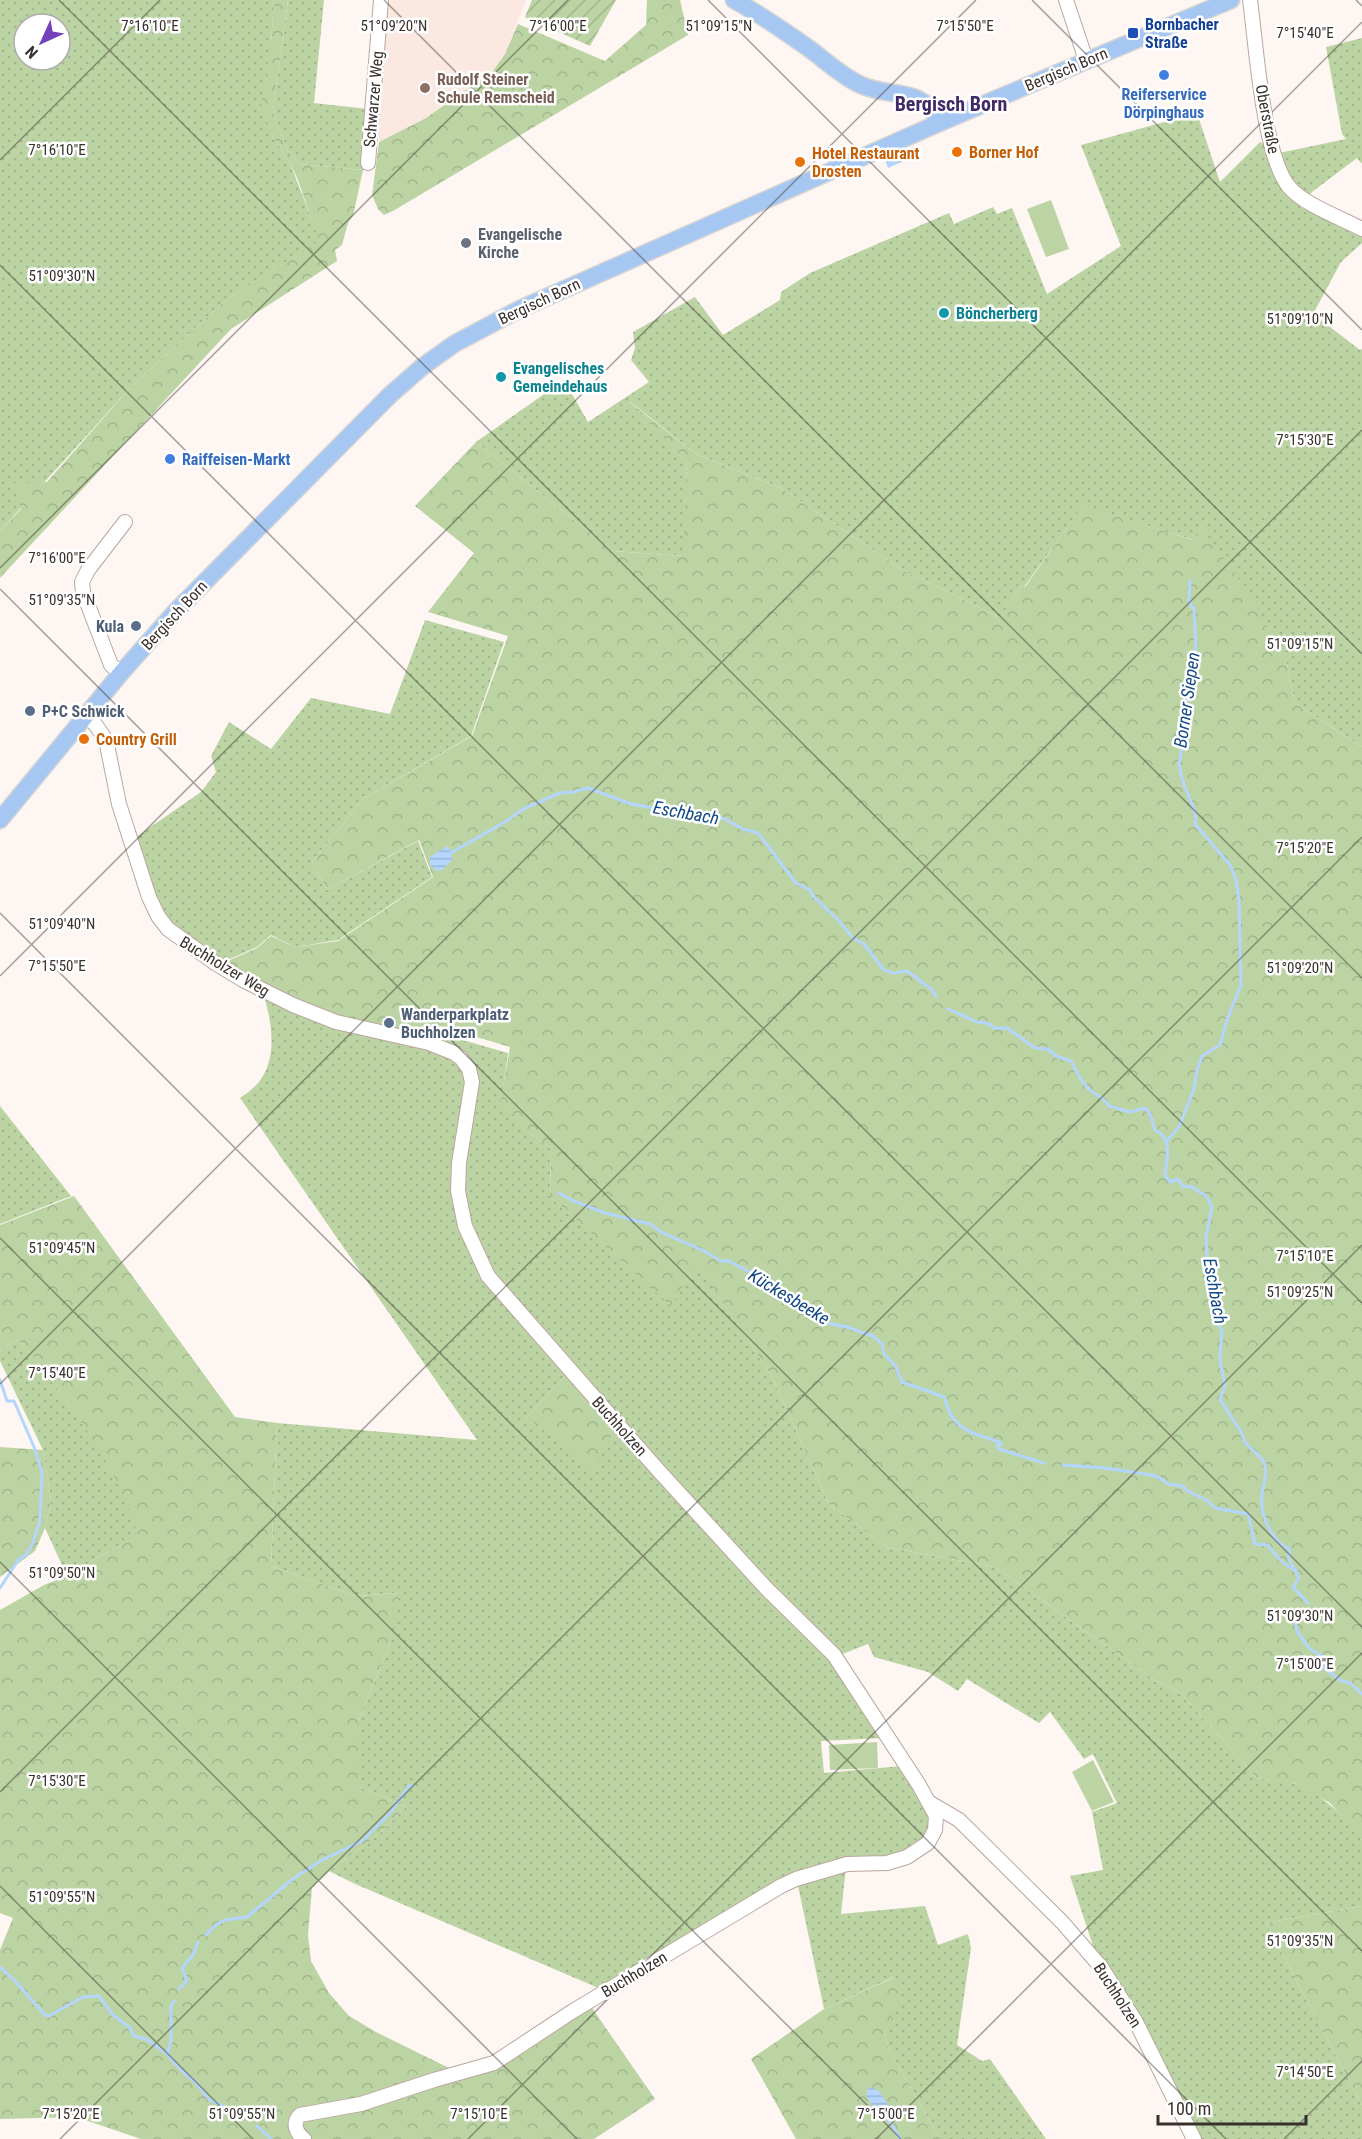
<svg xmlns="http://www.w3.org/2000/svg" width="1362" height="2139" font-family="'Roboto Condensed',sans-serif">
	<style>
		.built { fill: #fae8e1 }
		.grass { fill: url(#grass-dots); fill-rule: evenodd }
		.forest { fill: url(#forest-crowns) }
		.garden { fill: url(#garden-furrows) }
		.pitch { fill: #bcd4a3 }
		.water { fill: url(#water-rules) }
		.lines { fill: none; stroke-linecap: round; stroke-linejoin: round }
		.stream { stroke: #b4d5fd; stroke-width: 3 }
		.minor-casing { stroke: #baa79e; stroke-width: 16 }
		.major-casing { stroke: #d7d6d5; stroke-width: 19 }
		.minor { stroke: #fff; stroke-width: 14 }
		.major { stroke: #a6c7f1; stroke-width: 16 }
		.ticks { fill: none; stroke: #38302d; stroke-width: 1.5; stroke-opacity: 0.45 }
		.transit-dot { fill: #1a4fb4; stroke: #fff; stroke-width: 2 }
		.shop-dot { fill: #3f7fe0; stroke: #fff; stroke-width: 2 }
		.education-dot { fill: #8d6e63; stroke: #fff; stroke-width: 2 }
		.food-dot { fill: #e8710a; stroke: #fff; stroke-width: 2 }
		.worship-dot { fill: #6b7280; stroke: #fff; stroke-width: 2 }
		.culture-dot { fill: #0f9aa8; stroke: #fff; stroke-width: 2 }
		.service-dot { fill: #5c6f8a; stroke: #fff; stroke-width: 2 }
		.labels { text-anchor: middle; stroke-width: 5; stroke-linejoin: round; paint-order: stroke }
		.transit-label { font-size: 16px; font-weight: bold; fill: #164399; stroke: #fff; text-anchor: start }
		.street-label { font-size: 16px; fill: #38302d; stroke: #fff }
		.education-label { font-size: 16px; font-weight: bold; fill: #785e54; stroke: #fff; text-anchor: start }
		.shop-label { font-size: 16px; font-weight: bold; fill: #366cbe; stroke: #fff }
		.food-label { font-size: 16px; font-weight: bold; fill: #c56008; stroke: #fff; text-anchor: start }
		.worship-label { font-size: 16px; font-weight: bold; fill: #5b616d; stroke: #fff; text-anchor: start }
		.culture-label { font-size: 16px; font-weight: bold; fill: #0d838f; stroke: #fff; text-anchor: start }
		.service-label { font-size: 16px; font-weight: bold; fill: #4e5e75; stroke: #fff; text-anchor: start }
		.water-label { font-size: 18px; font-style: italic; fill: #124984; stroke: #fff }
		.quarter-label { font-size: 20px; font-weight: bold; fill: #402a65; stroke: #fff }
		.ticks-label { font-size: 15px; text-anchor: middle; fill: #38302d; stroke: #fff; stroke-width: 5; stroke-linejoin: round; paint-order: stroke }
	</style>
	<defs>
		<pattern id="grass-dots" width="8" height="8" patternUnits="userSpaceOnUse" patternTransform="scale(1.5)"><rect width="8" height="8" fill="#bcd4a3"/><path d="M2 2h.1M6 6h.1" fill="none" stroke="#a2b68d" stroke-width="1.8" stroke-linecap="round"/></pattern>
		<pattern id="forest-crowns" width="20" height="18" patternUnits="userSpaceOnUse" patternTransform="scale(1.5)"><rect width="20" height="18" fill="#bcd4a3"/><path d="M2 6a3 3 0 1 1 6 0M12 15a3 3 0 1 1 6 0" fill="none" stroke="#a2b68d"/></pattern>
		<pattern id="garden-furrows" width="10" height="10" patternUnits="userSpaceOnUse" patternTransform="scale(1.5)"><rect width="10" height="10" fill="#bcd4a3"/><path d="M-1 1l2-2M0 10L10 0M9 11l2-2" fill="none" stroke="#a2b68d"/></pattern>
		<pattern id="water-rules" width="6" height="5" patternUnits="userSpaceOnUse" patternTransform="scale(1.5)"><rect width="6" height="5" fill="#b4d5fd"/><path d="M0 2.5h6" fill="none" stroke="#9cb7d9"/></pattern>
	</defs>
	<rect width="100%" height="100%" fill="#fef6f2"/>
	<polygon class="built" points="389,0 526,0 505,54 493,71 426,118 379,142 382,59"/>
	<g class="grass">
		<path d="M0 0H274L271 43V134L290 163 320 241 226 300 130 388 0 531ZM24 24H60V60H24Z"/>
		<polygon points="288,0 324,0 314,103 368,109 363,170 300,164 287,150 273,111"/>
		<polygon points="1362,38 1362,164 1357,158 1312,192 1300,207 1362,237 1362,243 1341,262 1313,314 1360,350 1362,349 1362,747 1295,703 1287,664 1201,527 1194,540 1083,506 1024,587 1021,586 1001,618 903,570 781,488 696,454 629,401 687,462 684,556 613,551 476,442 564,380 588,422 649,382 631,360 635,348 633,332 695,297 723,335 780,300 781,292 810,273 949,213 954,224 993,207 997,214 1012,208 1047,294 1121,246 1081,145 1197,113 1220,182 1260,142 1279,153 1346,139 1342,134 1326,47"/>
		<path d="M425 620 504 642 471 736 363 799 312 862 327 890 418 841 432 877 338 940 295 947 271 935 257 947 223 962C204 950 182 938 168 920 150 897 144 864 136 837L201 792 216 772 211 756 229 722 271 749 311 698 390 714Z"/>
		<path d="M264 997 445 1054 461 1066 467 1084 457 1154 469 1245 567 1374 527 1417 615 1428 821 1647 883 1738 821 1741 824 1773 902 1766 931 1813V1831L908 1854 821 1869 603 1990 353 1883 329 1871 377 1836 406 1807 358 1786V1721L389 1647 398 1593 356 1596 271 1566 277 1423 477 1440 240 1098C247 1093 256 1087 261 1079 277 1057 272 1021 264 997Z"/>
		<path d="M445 1035 508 1053 500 1110 551 1149 550 1196 671 1305 697 1263 771 1375 829 1504 886 1547 995 1567 1156 1681 1180 1693 1257 1778C1269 1780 1283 1780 1294 1783 1318 1791 1349 1819 1362 1840V1906L1266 1923 1362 2105V2139H1199L1095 1952 1070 1876 1103 1870 1092 1812 1117 1803 1093 1754 1084 1759 1050 1712 1039 1723 967 1679 958 1691 928 1672 874 1657 868 1644 840 1655 780 1597 491 1273 476 1245 462 1189 476 1078 426 1038Z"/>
		<polygon points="0,1106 71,1196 0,1224"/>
		<path d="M19 1340C68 1402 116 1459 139 1536L102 1555 67 1576 45 1528 51 1501 43 1450 0 1361V1349Z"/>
		<polygon points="846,1867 841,1914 925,1906 938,1945 968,1934 971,1948 957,2045 982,2061 990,2059 1046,2139 940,2139 889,2050 885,2034 902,1988 894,1977 824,2009 797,1881"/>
	</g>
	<g class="forest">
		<polygon points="274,0 288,0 273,111 287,150 300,164 363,170 353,216 348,223 342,245 335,250 337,261 231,329 0,578 0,531 21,509 13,483 47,482 130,388 226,300 319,241 298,180 290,163 271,134 261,104 271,43"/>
		<polygon points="647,0 680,0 688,35 393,211 384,215 378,209 372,195 379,142 426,118 493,71 505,54 518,24 605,61 646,25"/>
		<polygon points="624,398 696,454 781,488 903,570 1001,618 1021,586 1025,587 1083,505 1193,540 1201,527 1250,594 1287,664 1295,703 1362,747 1362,1840 1330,1803 1295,1783 1257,1778 1180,1693 1156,1681 995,1567 886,1547 829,1504 771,1375 697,1264 671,1306 550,1196 551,1149 499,1110 510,1047 440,1026 406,1032 338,1020 223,963 257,948 271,936 295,947 338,941 433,877 419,840 327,890 312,862 363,799 472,736 508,636 428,612 474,553 415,506 476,442 613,551 683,556 687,462"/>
		<path d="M74 1196 235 1417 277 1423 271 1566 356 1596 399 1593 389 1647 358 1721V1786L406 1807 377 1836 329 1871 312 1888 308 1935 311 1961 329 1993 349 2016 376 2032 455 2071 456 2076 590 2005 655 2099 594 2139H141L76 2117 0 2119V1950L13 1918 0 1913V1610L44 1585 67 1576 102 1555 138 1536C116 1460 67 1401 19 1340L0 1349V1225Z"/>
		<polygon points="567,1374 615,1428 593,1470 527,1417"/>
		<polygon points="0,1447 43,1450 51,1501 45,1528 35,1551 0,1577"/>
		<polygon points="1362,1906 1362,2105 1266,1923"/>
		<polygon points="895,1977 903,1989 885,2034 889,2050 940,2139 796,2139 751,2059 824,2009"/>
	</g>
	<polygon class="garden" points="532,0 616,0 590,46 525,17"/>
	<g class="pitch">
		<polygon points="1051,200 1069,249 1046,257 1027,209"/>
		<polygon points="877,1742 878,1768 830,1770 829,1745"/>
		<polygon points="1093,1760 1114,1802 1092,1811 1072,1772"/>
	</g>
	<g class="water">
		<polygon points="909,149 913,157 888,168 885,160"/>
		<polygon points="447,846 452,852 452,860 442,870 437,871 430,865 430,857"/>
		<polygon points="872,2087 880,2092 890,2108 880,2115 866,2096 868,2089"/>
	</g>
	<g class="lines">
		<g class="stream">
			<polyline points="452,852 505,822 523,809 560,793 574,792 588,788 631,804 682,813 705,814 725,819 743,829 758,833 796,883 810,890 813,896 838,920 853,938 864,944 883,969 892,973 907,971 931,989 936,996"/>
			<path d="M948 1009 977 1022 988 1023 994 1028H1007L1035 1048 1048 1049 1056 1056 1071 1061C1076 1072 1081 1082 1090 1090 1097 1096 1105 1098 1109 1106L1130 1112 1145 1108 1150 1114 1155 1130C1173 1138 1167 1159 1165 1175L1170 1182 1178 1179 1183 1187 1190 1186 1206 1196 1212 1207 1206 1236 1208 1270 1213 1280 1217 1323 1222 1330 1220 1359 1225 1386 1220 1399C1226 1409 1233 1420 1240 1430 1242 1433 1243 1439 1245 1442 1250 1449 1261 1456 1264 1462 1268 1474 1263 1484 1262 1495 1259 1513 1272 1542 1289 1549V1559L1299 1578 1293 1587 1308 1603"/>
			<polyline points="1167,1141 1179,1127 1194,1089 1197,1070 1202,1056 1220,1045 1227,1020 1241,985 1239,900 1236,879 1230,865 1195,824 1196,815 1182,779 1179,764 1187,719 1186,707 1196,649 1194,608 1191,607 1189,599 1190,581"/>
			<path d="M559 1193 574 1201 605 1213 650 1224 661 1232 704 1251 721 1261H729L759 1277 768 1282 784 1297 791 1299 801 1309 817 1315 827 1323 847 1327 873 1336 882 1344 884 1354 895 1365 902 1382 944 1397C953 1431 971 1433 1000 1442L1001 1444 997 1445 999 1449 1044 1463"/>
			<polyline points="0,1380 7,1401 14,1401 34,1447 42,1472 40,1521 32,1545 26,1555 19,1559 0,1588"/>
			<path d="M1063 1465 1105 1468 1152 1475 1160 1478 1168 1484 1182 1486 1188 1491 1208 1501 1215 1508 1248 1514 1255 1544 1268 1545C1276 1555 1283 1566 1296 1570"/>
			<polyline points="1306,1612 1295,1621 1297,1631 1310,1649 1325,1658 1324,1668 1340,1680 1350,1683 1362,1694"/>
			<polyline points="206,1935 217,1924 225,1920 247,1917 294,1878 322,1860 362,1841 391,1812 409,1786 413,1786"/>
			<polyline points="0,1967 15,1981 45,2015 49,2016 83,1997 99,1996 113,2015 129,2027 134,2036 148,2040 167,2054 182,2071 194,2081 210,2100 250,2118"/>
			<polyline points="179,1989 187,1981 182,1968 193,1955 198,1942"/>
			<polyline points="167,2054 171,2041 171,2006 174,2001"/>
			<polyline points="882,2113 892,2125 900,2139"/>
			<polyline points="257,2126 271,2139"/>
		</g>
		<defs>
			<g id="minor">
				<polyline points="1066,0 1086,60"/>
				<path d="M1250 0C1256 43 1263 158 1290 188 1305 205 1341 218 1362 229"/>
				<polyline points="368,163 381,0"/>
				<polyline points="121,673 111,665 83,592 82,582 88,570 125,522"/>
				<path d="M86 716 95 724 106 740 119 804 149 897 158 916 168 929 215 963 243 980 293 1005 336 1022 429 1043 454 1053 461 1058 469 1069 472 1082 459 1163 458 1191 465 1226 488 1276 658 1470 766 1588 834 1655 919 1785 936 1816 935 1830 928 1843 907 1857 887 1863 847 1864 796 1879 781 1886 573 2011 494 2063 434 2080 361 2104 300 2115C292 2123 296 2133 304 2139"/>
				<polyline points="930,1803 959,1820 1062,1922 1101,1967 1136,2022 1194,2139"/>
			</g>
			<g id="major">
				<path d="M734 0C761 15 786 32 811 50 827 62 843 77 861 85 892 99 923 85 939 123"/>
				<polyline points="0,820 121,673 175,612 390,395 422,367 454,344 520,309 939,123 1231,0"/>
			</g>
		</defs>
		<use href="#minor" class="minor-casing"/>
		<use href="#major" class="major-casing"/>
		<use href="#minor" class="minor"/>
		<use href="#major" class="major"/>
	</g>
	<path class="ticks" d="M59 0 1362 1303M384 0 1362 978M708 0 1362 654M1032 0 1362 330M1356 0 1362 6M0 160 160 0M0 265 1362 1627M0 568 568 0M0 589 1362 1951M0 913 1226 2139M0 976 976 0M0 1238 901 2139M0 1384 1362 22M0 1562 577 2139M0 1792 1362 430M0 1886 253 2139M60 2139 1362 837M468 2139 1362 1245M876 2139 1362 1653M1284 2139 1362 2061"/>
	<rect class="transit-dot" x="1127" y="27" width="12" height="12" rx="3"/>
	<g class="shop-dot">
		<circle cx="1164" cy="75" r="6"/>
		<circle cx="170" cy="459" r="6"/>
	</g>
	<circle class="education-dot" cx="425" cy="88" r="6"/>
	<g class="food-dot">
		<circle cx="957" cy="152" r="6"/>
		<circle cx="800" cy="162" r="6"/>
		<circle cx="84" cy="739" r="6"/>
	</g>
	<circle class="worship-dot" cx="466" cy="243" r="6"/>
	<g class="culture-dot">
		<circle cx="944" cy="313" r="6"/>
		<circle cx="501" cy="377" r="6"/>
	</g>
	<g class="service-dot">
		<circle cx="136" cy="626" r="6"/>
		<circle cx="30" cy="711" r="6"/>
		<circle cx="389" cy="1023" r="6"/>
	</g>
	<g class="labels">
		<g class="transit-label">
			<text x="1145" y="30">Bornbacher<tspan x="1145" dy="18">Straße</tspan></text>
		</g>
		<g class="street-label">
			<text transform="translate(1066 69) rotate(-23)" y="6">Bergisch Born</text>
			<text transform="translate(373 99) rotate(-85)" y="6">Schwarzer Weg</text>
			<text transform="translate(1268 119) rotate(79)" y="6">Oberstraße</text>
			<text transform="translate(539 301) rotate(-25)" y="6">Bergisch Born</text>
			<text transform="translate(174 615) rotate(-47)" y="6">Bergisch Born</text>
			<text transform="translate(225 966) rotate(31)" y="6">Buchholzer Weg</text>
			<text transform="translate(620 1426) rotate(48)" y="6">Buchholzen</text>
			<text transform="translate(634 1974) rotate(-31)" y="6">Buchholzen</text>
			<text transform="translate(1118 1995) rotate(57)" y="6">Buchholzen</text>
		</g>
		<g class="education-label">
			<text x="437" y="85">Rudolf Steiner<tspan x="437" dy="18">Schule Remscheid</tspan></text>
		</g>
		<g class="shop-label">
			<text x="1164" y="100">Reiferservice<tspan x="1164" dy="18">Dörpinghaus</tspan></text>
			<text x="182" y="465" text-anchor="start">Raiffeisen-Markt</text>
		</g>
		<g class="food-label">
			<text x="969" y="158">Borner Hof</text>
			<text x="812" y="159">Hotel Restaurant<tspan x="812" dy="18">Drosten</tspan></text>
			<text x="96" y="745">Country Grill</text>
		</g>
		<g class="worship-label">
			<text x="478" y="240">Evangelische<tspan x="478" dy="18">Kirche</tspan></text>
		</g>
		<g class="culture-label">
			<text x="956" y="319">Böncherberg</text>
			<text x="513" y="374">Evangelisches<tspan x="513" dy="18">Gemeindehaus</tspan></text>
		</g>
		<g class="service-label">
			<text x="124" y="632" text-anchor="end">Kula</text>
			<text x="42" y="717">P+C Schwick</text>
			<text x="401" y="1020">Wanderparkplatz<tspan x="401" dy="18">Buchholzen</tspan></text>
		</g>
		<g class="water-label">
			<text transform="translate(1187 700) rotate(-82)" y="6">Borner Siepen</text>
			<text transform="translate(686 813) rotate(10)" y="6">Eschbach</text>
			<text transform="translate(1215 1291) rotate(80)" y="6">Eschbach</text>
			<text transform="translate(789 1297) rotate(31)" y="6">Kückesbeeke</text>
		</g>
		<g class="quarter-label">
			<text x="951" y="111">Bergisch Born</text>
		</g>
	</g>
	<g class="ticks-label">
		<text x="150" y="31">7°16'10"E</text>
		<text x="394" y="31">51°09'20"N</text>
		<text x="558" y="31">7°16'00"E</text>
		<text x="719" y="31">51°09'15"N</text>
		<text x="965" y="31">7°15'50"E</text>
		<text x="1305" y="38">7°15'40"E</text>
		<text x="57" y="155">7°16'10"E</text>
		<text x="62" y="281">51°09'30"N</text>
		<text x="1300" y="324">51°09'10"N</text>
		<text x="1305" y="445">7°15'30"E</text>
		<text x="57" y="563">7°16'00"E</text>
		<text x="62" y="605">51°09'35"N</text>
		<text x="1300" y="649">51°09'15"N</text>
		<text x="1305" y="853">7°15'20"E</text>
		<text x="62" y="929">51°09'40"N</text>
		<text x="57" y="971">7°15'50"E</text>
		<text x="1300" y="973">51°09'20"N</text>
		<text x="62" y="1253">51°09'45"N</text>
		<text x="1305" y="1261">7°15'10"E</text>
		<text x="1300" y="1297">51°09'25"N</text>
		<text x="57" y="1378">7°15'40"E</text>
		<text x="62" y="1578">51°09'50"N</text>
		<text x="1300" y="1621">51°09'30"N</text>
		<text x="1305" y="1669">7°15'00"E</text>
		<text x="57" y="1786">7°15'30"E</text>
		<text x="62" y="1902">51°09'55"N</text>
		<text x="1300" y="1946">51°09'35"N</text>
		<text x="1305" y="2077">7°14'50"E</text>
		<text x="71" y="2119">7°15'20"E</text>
		<text x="242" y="2119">51°09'55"N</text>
		<text x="479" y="2119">7°15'10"E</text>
		<text x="886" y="2119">7°15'00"E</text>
	</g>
	<g transform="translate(42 42) rotate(225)"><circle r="28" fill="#ffffff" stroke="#afacab" stroke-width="1.5"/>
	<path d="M0-4.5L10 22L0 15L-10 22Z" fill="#7342ba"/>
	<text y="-9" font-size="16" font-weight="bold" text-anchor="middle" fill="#38302d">N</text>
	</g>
	<path d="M1158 2115v9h148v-9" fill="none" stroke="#38302d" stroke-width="3"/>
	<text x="1167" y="2115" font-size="18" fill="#38302d" stroke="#ffffff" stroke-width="4.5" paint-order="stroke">100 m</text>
</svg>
